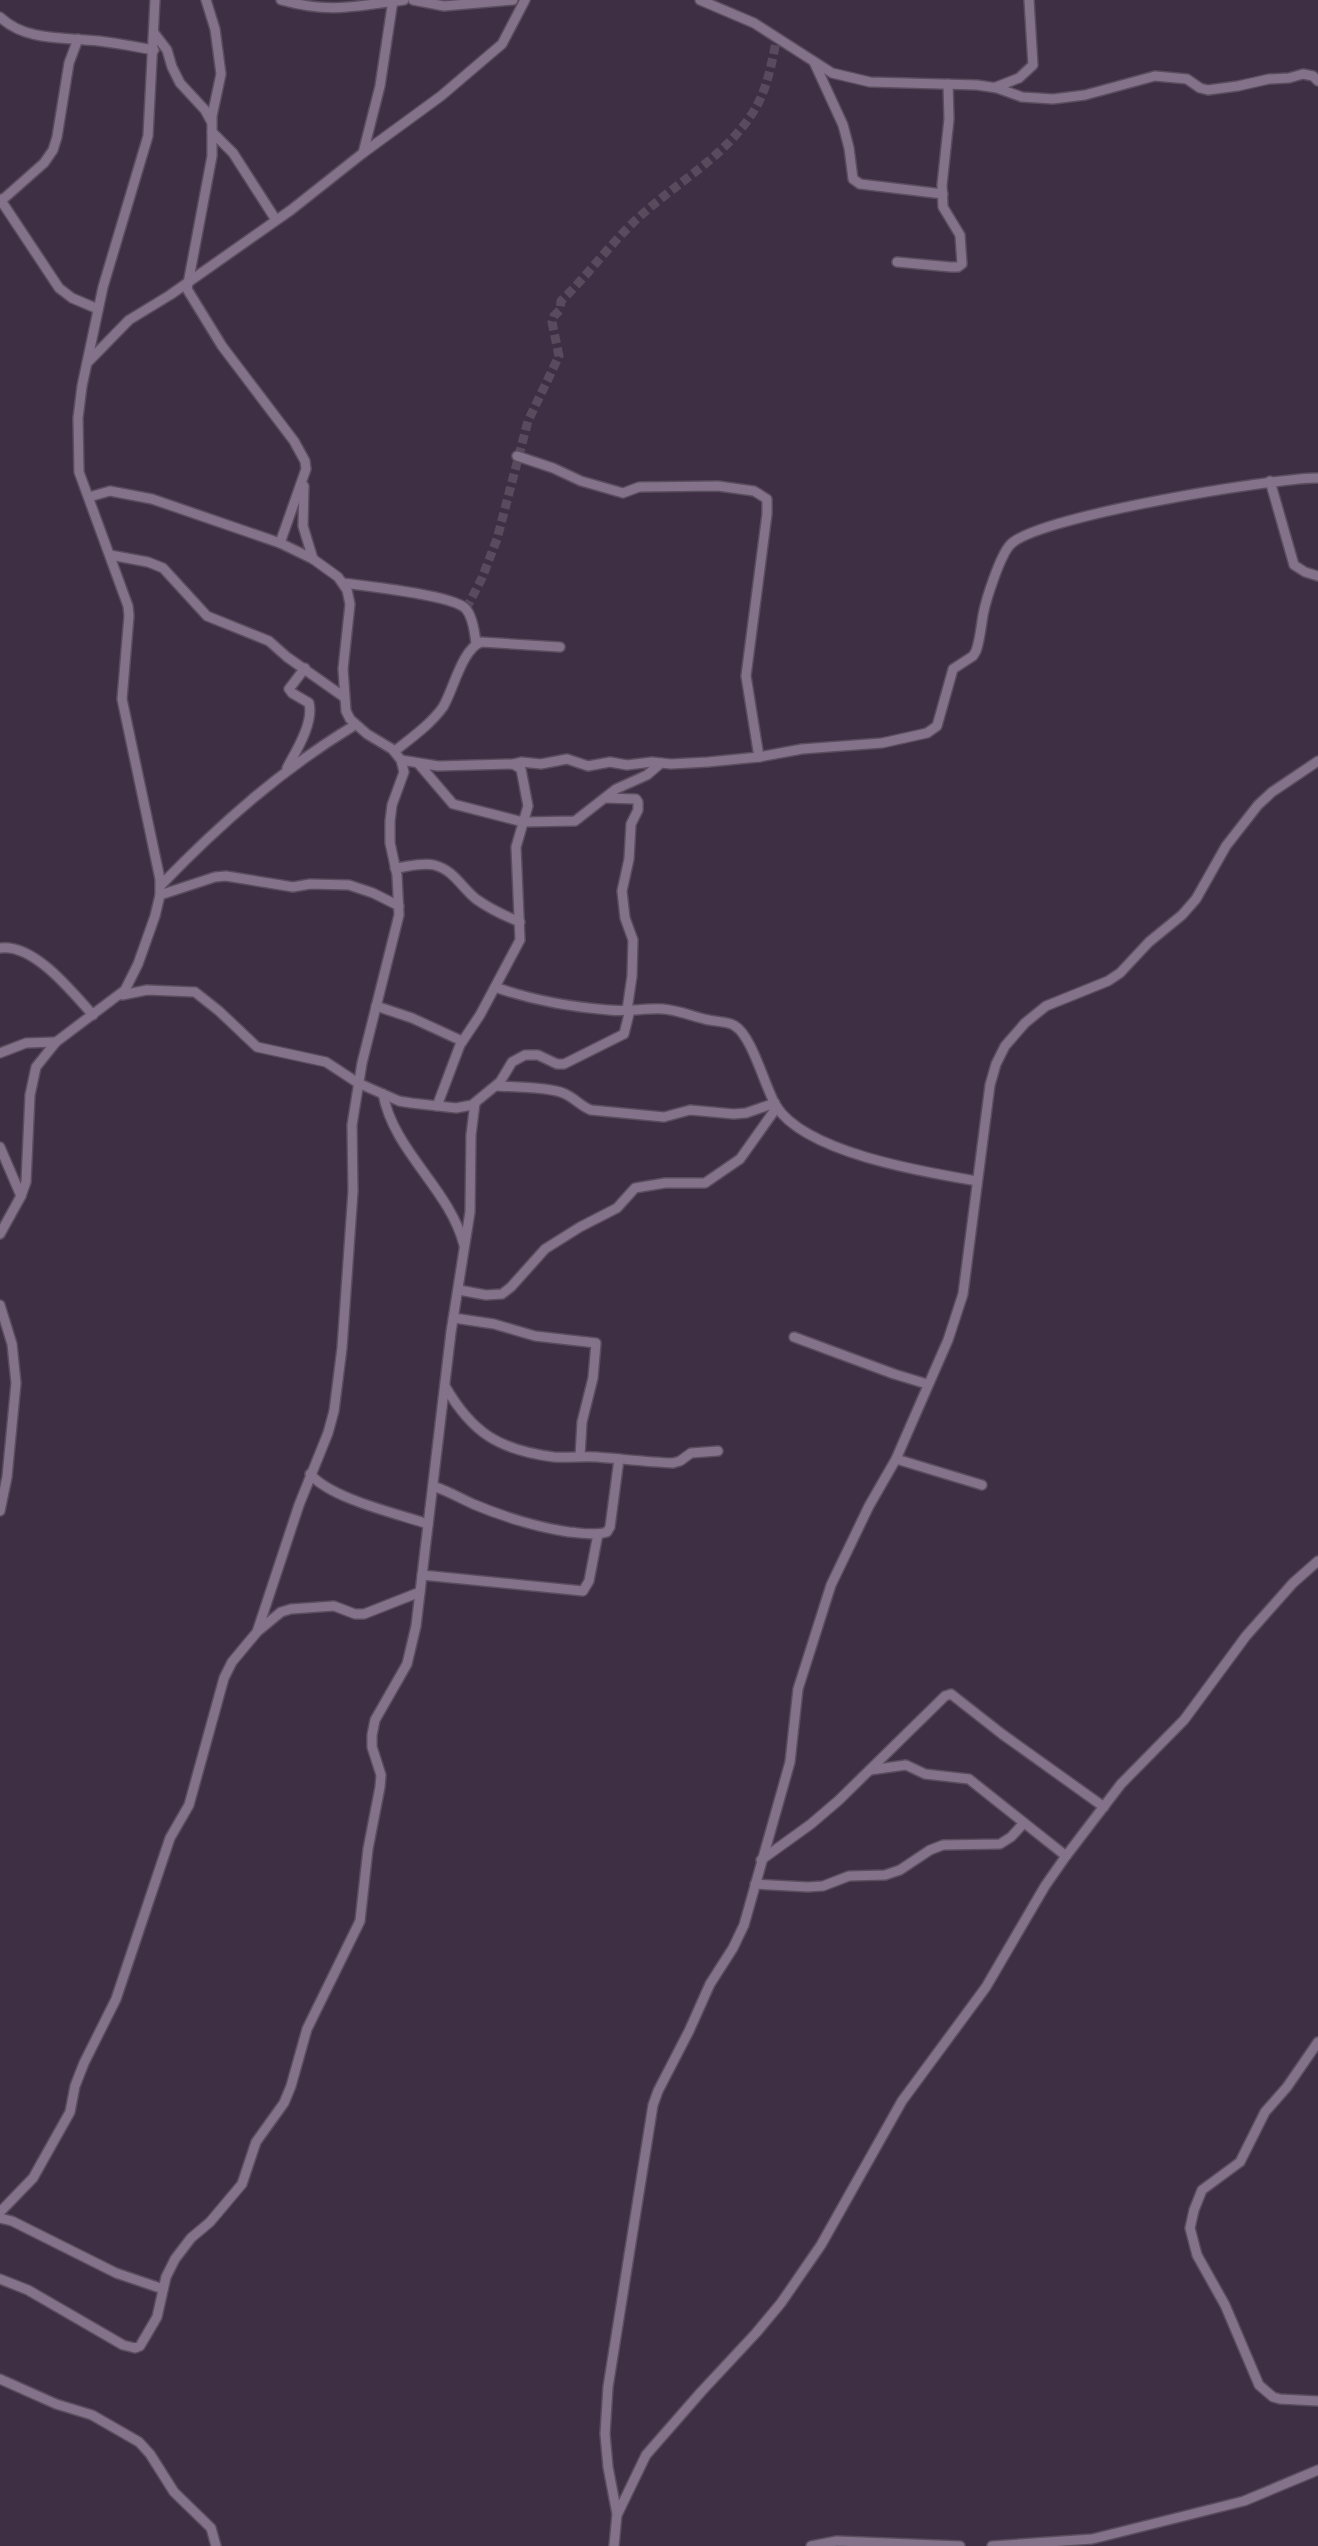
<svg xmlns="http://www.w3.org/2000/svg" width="1318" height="2546" font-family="'DM Sans',sans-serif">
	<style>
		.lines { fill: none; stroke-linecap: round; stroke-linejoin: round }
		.street-tunnel { stroke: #594a5e; stroke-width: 9; stroke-dasharray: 9 4.5; stroke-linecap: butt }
		.street-casing { stroke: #5a4d5e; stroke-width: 12 }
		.street { stroke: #837289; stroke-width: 9 }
	</style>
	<rect width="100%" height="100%" fill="#3e2f44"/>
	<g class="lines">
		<path class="street-tunnel" d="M466 609 482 578 497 539 528 421 559 356 552 322 554 316 560 310 561 301C588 275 610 244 638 218 677 182 727 156 755 109 768 87 772 61 777 37"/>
		<defs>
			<g id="street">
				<polyline points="206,0 215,29 221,74 212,116 212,156 187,289 222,346 294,441 305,461 306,469 280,543"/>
				<path d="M281 0C332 14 354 6 404 0"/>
				<polyline points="413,0 444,6 513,0"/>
				<polyline points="700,0 754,23 832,73 870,82 977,85 997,88 1022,97 1053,99 1085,95 1155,76 1187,79 1200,88 1208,90 1238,86 1269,79 1289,78 1303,74 1313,76 1318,81"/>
				<path d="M0 17C26 42 66 37 99 41 118 43 136 47 154 50"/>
				<polyline points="154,33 167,50 172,67 180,83 205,110 211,121"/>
				<polyline points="814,62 843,125 849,148 853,179 860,184 943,194"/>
				<polyline points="996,87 1019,78 1033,65 1029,0"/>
				<polyline points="212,132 233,153 276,220"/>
				<polyline points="363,153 380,86 393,0"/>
				<polyline points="0,199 59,288 72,298 98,309"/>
				<polyline points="1,201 44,163 53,150 57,137 69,63 78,39"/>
				<polyline points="897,262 951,267 958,267 962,264 960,235 943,207 942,185 949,119 948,84"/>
				<polyline points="87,363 129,320 170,295 291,210 363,153 441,96 502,44 525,0"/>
				<polyline points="517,456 553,468 581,481 623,493 639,487 718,486 754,491 767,499 767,514 746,676 759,757"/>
				<polyline points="1270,481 1294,565 1305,572 1318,576"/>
				<polyline points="304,486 303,526 313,559"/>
				<polyline points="110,555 148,562 163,568 207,616 269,641 287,657 344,697"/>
				<path d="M343 583C366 586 451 595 465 608 473 616 475 634 476 644"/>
				<path d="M395 751C411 738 431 724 443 707 453 691 462 649 481 642L560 647"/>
				<polyline points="401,760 438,766 513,764 521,769 528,806 516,847 520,940 480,1015 460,1045 437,1106"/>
				<polyline points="418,763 453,804 523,822 575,821 616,789 647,775 661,763"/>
				<path d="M513 764 521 762 541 764 567 759 588 766 610 762 627 765 652 762 671 764 708 762 759 757 802 749 882 743 927 733 937 726 953 669 973 656 976 651C980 640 981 627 983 615 986 599 1000 556 1010 545 1034 517 1273 478 1318 478"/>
				<path d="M287 768C296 751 314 723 309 703L292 693 289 689 305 668"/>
				<polyline points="605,798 636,799 638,802 638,810 631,824 629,859 622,891 625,918 633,940 632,976 627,1010"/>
				<path d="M395 868C407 867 422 862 434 865 454 870 461 887 476 899 490 909 505 916 520 922"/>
				<path d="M161 885C220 824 282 769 355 725"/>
				<polyline points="160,895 215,877 226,876 293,887 310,884 349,885 373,893 399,906"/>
				<path d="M0 948C34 943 72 992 93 1015"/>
				<path d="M495 987C531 1000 571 1007 609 1010 627 1012 645 1008 663 1009 678 1010 694 1017 709 1020 717 1022 728 1021 735 1026 752 1036 765 1087 776 1106 806 1153 924 1172 977 1181"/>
				<polyline points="122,995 147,990 195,992 219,1011 257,1047 326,1062 358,1083 399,1101 411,1103 456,1108 472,1105 500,1082 512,1062 525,1055 538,1055 557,1064 564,1064 624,1034 630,1010"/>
				<polyline points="376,1006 412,1018 462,1041"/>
				<polyline points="0,1053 26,1043 56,1042"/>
				<path d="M496 1086C513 1087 549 1087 563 1093 574 1097 580 1106 591 1110L664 1117 690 1110 734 1114 746 1113 775 1103"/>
				<path d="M383 1094C394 1152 449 1188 464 1245"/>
				<polyline points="0,1147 21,1196"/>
				<polyline points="0,1234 21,1196 26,1182 30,1095 36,1067 56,1042 125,990 138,964 155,916 160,895 160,879 122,699 129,616 128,606 79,472 78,418 82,386 103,287 148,136 155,0"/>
				<polyline points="459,1290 486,1295 502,1294 511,1287 545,1249 580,1227 617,1208 635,1188 665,1183 705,1183 740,1159 777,1107"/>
				<polyline points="0,1305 12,1344 16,1383 7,1477 0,1511"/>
				<polyline points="454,1318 494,1324 535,1336 596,1343 593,1378 582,1422 580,1456"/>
				<polyline points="794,1337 894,1374 927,1384"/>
				<path d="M445 1386C472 1433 499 1450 554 1457 568 1458 583 1456 597 1457 623 1459 648 1462 673 1463L680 1461 691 1453 718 1451"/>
				<polyline points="896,1459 982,1485"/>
				<path d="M310 1474C332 1499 395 1513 428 1524"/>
				<path d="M433 1486C448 1491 460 1498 473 1504 504 1517 536 1527 569 1532 582 1533 595 1536 607 1532L610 1527 619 1459"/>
				<polyline points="422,1575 583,1591 589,1581 598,1534"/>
				<polyline points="258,1631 281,1612 291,1609 334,1606 355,1614 364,1614 420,1592"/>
				<polyline points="870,1770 906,1765 925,1774 969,1779 1066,1856"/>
				<polyline points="761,1860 811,1824 839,1800 945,1696 951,1694 1002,1734 1104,1807"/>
				<polyline points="755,1884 808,1887 823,1886 849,1876 885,1875 900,1870 930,1850 943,1845 1000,1844 1011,1837 1024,1823"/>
				<polyline points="1318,2042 1287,2087 1265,2112 1240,2162 1202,2190 1194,2210 1190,2228 1197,2255 1225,2305 1259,2385 1273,2397 1280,2399 1318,2401"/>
				<polyline points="0,2212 33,2178 70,2112 75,2086 84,2063 116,1999 170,1838 189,1805 224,1678 232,1662 257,1632 299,1505 328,1433 334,1411 342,1348 353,1191 352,1125 362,1063 399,915 397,875 390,843 390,821 392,805 404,772 401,760 392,749 367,734 350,719 346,711 343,669 350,604 347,590 338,577 313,559 280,543 152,499 110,491 89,497"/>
				<polyline points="0,2218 12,2221 116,2273 163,2289"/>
				<polyline points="0,2279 28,2290 123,2345 135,2348 140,2346 157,2317 166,2277 175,2259 191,2238 210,2222 242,2184 256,2142 284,2103 291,2086 307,2029 360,1921 368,1849 380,1787 381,1775 372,1747 372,1735 375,1720 407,1664 416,1626 451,1332 470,1212 471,1135 475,1103"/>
				<polyline points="0,2379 56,2404 92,2415 139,2442 150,2454 174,2492 211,2528 216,2546"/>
				<polyline points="618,2513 646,2455 701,2392 756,2333 781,2303 821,2245 902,2101 986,1987 1045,1886 1066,1856 1121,1784 1184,1720 1246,1636 1293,1583 1318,1561"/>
				<polyline points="614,2546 617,2514 608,2467 605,2434 608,2387 653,2105 658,2091 689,2031 710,1984 733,1948 744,1925 790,1762 798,1689 831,1585 869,1506 896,1459 948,1340 963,1294 990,1085 996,1064 1005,1046 1025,1023 1046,1006 1108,981 1120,973 1149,942 1182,915 1196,899 1226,846 1258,805 1272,792 1318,761"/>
				<polyline points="811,2546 837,2541 960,2546"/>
				<polyline points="992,2546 1092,2539 1244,2501 1318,2470"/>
			</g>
		</defs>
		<use href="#street" class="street-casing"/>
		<use href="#street" class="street"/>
	</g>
</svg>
